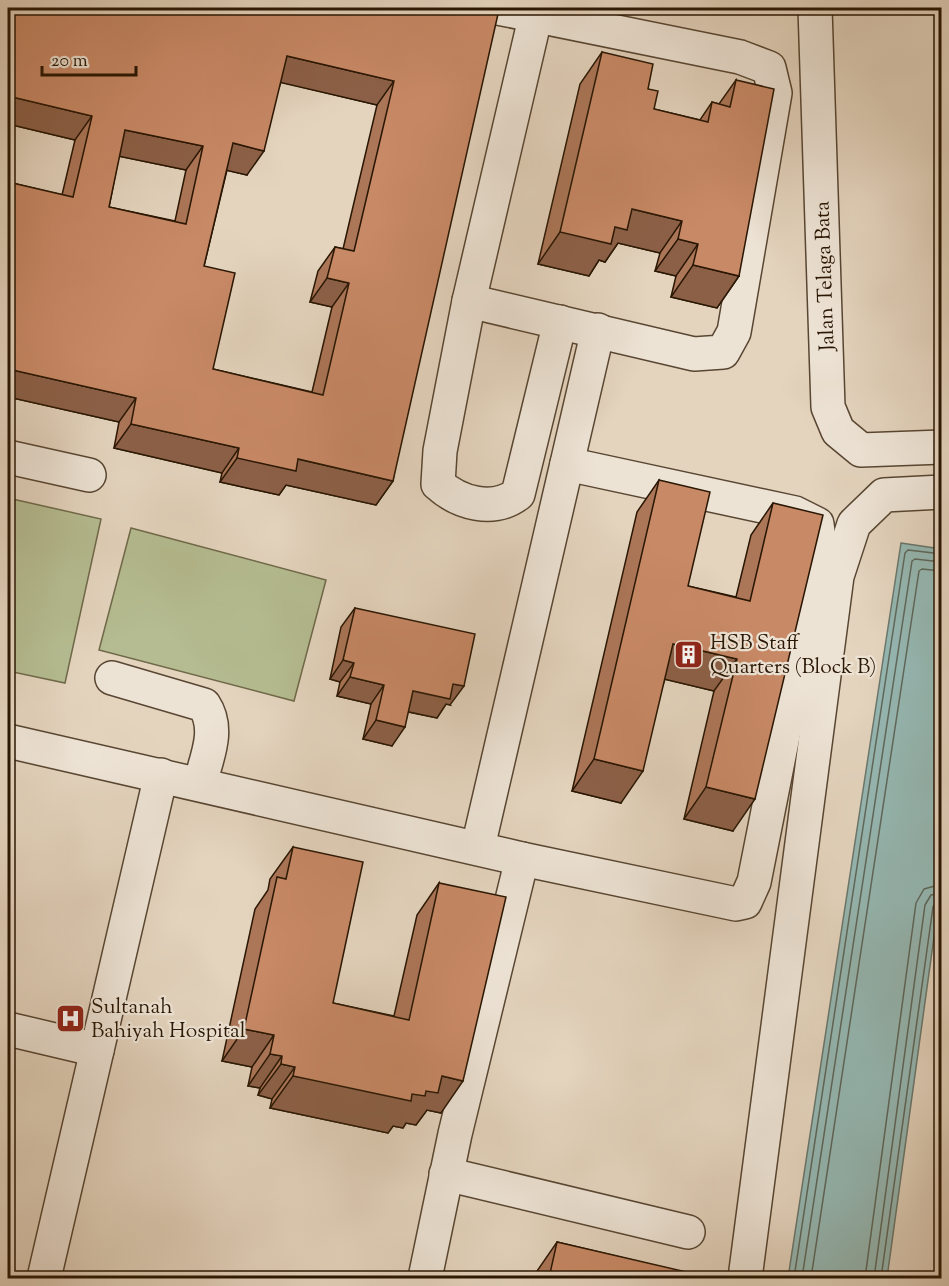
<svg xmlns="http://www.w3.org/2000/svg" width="949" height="1286" font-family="'Sorts Mill Goudy',serif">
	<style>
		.green { fill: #b5bc91; stroke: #6f694a; stroke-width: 1.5 }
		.water { fill: #95b8b3; stroke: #6a776d; stroke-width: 1.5 }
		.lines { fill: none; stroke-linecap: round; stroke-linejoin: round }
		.shore { stroke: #5f675b; stroke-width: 1.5 }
		.minor-casing { stroke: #584632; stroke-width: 36 }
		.minor { stroke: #ede3d5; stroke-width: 33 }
		.wall { fill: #ac7658; stroke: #291603; stroke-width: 1.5; fill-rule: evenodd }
		.shaded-wall { fill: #8c6047; stroke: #291603; stroke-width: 1.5 }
		.building { fill: #c88966; stroke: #291603; stroke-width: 1.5; fill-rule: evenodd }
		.labels { text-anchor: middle; stroke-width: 4.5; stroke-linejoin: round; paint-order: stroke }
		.street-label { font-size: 21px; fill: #291603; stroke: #ede3d5 }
		.poi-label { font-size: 21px; fill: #291603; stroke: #ede3d5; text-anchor: start }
	</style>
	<rect width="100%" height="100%" fill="#e4d4be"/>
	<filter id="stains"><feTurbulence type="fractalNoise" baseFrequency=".00333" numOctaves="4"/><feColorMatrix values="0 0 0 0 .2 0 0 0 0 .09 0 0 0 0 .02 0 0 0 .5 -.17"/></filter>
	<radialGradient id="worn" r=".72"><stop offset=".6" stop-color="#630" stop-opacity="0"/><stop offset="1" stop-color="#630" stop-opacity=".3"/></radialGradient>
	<g class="green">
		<polygon points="8,498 101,519 65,683 8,671"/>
		<polygon points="131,528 326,580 294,701 99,650"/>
	</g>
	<polygon class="water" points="901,543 941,549 941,886 887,1278 788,1278"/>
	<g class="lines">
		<g class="shore">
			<polyline points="794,1278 905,553 908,550 942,554"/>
			<polyline points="802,1278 912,561 915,559 942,562"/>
			<polyline points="811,1278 919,571 922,569 942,571"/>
			<polyline points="865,1278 916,903 924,889 942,884"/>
			<polyline points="874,1278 925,905 931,895 942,893"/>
			<polyline points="881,1278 933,907 936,902 942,900"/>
		</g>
		<defs>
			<g id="minor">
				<polyline points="815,8 828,407 838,431 861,450 942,447"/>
				<path d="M536 14 469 301 440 451 438 484C459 503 493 513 518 494L560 322"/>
				<polyline points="469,301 694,354 723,352 734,332 775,93 769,68 740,57 498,8"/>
				<polyline points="8,457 89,475"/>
				<path d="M112 678 204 705C220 729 207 757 200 783"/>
				<polyline points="8,741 522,859 736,904 745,902 754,882 820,549 817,524 795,513 567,464"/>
				<polyline points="478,847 598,330"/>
				<polyline points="8,1029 97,1050"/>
				<polyline points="446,1174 688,1232"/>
				<polyline points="44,1278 161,775"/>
				<polyline points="425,1278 455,1134 522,859"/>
				<polyline points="745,1278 837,576 854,524 884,495 942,492"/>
			</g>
		</defs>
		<use href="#minor" class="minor-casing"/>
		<use href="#minor" class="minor"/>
	</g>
	<g class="wall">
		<path d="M470 8 393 481 376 505 286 485 279 495 220 482 222 473 114 448 119 422 8 397V182L62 195 75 140 8 124ZM281 82 377 105 343 249 335 247 318 271 310 302 332 307 312 392 213 369 204 266 227 170 247 175ZM119 156 186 170 175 221 109 207Z"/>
		<polygon points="602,52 648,89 654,109 700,120 712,102 719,104 736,80 739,276 717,308 671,297 676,276 655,271 660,253 618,243 605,262 599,260 589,276 538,264 580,84"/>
		<polygon points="659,480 688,586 736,597 751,535 773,503 733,831 684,819 714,691 665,679 621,803 572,791 637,512"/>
		<polygon points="355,608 450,705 446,704 437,718 408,712 392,746 363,739 371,704 337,696 340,682 330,679 341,627"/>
		<polygon points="293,847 333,1003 394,1016 417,915 439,883 441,1113 427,1110 416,1125 406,1123 403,1128 393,1126 388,1133 270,1108 272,1099 258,1095 260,1088 248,1086 252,1067 222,1061 255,909 268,890 270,879"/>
		<polygon points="557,1242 708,1278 534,1278 535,1274"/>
	</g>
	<g class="shaded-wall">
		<polygon points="287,56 394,81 377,105 270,80"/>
		<polygon points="8,96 92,116 75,140 8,124"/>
		<polygon points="125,130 203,146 186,170 108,154"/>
		<polygon points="233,143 264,151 247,175 216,168"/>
		<polygon points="632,209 682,221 660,253 618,243 605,262 599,260 589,276 538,264 560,232 615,227"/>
		<polygon points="678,239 698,244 676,276 655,271"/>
		<polygon points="693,265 739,276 717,308 671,297"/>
		<polygon points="327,278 349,283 332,307 310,302"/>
		<polygon points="8,369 136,398 119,422 8,397"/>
		<polygon points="131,424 239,448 222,473 114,448"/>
		<polygon points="237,458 298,459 393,481 376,505 286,485 279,495 220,482"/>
		<polygon points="673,644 737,659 714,691 651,676"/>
		<polygon points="343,660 354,663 340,682 330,679"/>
		<polygon points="350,677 384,685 371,704 337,696"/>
		<polygon points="453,684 464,686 450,705 446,704 437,718 400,710 413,691"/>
		<polygon points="376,720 405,727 392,746 363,739"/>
		<polygon points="594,759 643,771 621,803 572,791"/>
		<polygon points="706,787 755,799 733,831 684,819"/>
		<polygon points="244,1029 274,1035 252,1067 222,1061"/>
		<polygon points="270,1054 282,1056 260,1088 248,1086"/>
		<polygon points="281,1064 295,1067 272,1099 258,1095"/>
		<polygon points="293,1076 412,1094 426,1091 442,1076 463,1081 441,1113 427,1110 416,1125 406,1123 403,1128 393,1126 388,1133 270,1108"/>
	</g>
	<g class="building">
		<path d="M8 8H470L498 14 393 481 298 459 296 471 237 458 239 448 131 424 136 398 8 369V359L10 348H8V182L73 197 92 116 8 96ZM287 56 394 81 354 251 335 247 327 278 349 283 323 395 213 369 235 273 204 266 233 143 264 151ZM125 130 203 146 186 224 109 207Z"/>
		<polygon points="602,52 653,64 648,89 658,91 654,109 708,122 712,102 730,107 736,80 774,89 739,276 693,265 698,244 678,239 682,221 632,209 627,230 615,227 611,244 560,232"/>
		<polygon points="659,480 710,492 688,586 750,601 773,503 823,515 755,799 706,787 737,659 673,644 643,771 594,759"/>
		<polygon points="355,608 475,634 464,686 453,684 450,699 413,691 405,727 376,720 384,685 350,677 354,663 343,660"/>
		<polygon points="293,847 363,862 333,1003 409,1020 439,883 506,897 463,1081 442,1076 438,1093 426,1091 425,1096 412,1094 411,1101 293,1076 295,1067 281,1064 282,1056 270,1054 274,1035 244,1029 277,877 286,879"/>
		<polygon points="557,1242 708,1277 708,1278 549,1278"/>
	</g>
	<defs>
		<symbol id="building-square" viewBox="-11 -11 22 22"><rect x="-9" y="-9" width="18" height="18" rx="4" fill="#8f2418" stroke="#ede3d5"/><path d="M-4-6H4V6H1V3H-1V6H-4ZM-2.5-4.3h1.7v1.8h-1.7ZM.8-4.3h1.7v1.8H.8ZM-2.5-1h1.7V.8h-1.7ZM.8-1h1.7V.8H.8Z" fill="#fff"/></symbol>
		<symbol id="hospital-square" viewBox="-11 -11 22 22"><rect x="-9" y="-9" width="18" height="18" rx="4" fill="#8f2418" stroke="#ede3d5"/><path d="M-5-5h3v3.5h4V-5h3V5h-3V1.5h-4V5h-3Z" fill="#fff"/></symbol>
	</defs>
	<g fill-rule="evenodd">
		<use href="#building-square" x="672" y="638" width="33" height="33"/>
		<use href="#hospital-square" x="54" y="1002" width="33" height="33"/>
	</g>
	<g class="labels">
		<g class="street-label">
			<text transform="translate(824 276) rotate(-92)" y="7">Jalan Telaga Bata</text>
		</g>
		<g class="poi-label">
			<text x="710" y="649">HSB Staff<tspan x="710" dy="24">Quarters (Block B)</tspan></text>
			<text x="91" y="1013">Sultanah<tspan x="91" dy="24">Bahiyah Hospital</tspan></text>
		</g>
	</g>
	<rect width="949" height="1286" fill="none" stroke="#e4d4be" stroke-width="30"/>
	<rect x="9" y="9" width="931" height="1268" fill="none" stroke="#291603" stroke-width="3"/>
	<rect x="15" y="15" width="919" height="1256" fill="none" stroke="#291603" stroke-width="1.5"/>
	<path d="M42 66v9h94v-9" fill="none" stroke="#291603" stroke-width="3"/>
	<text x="51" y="66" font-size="18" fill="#291603" stroke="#ede3d5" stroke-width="4.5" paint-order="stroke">20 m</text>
	<rect width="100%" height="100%" filter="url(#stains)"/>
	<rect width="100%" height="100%" fill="url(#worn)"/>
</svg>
